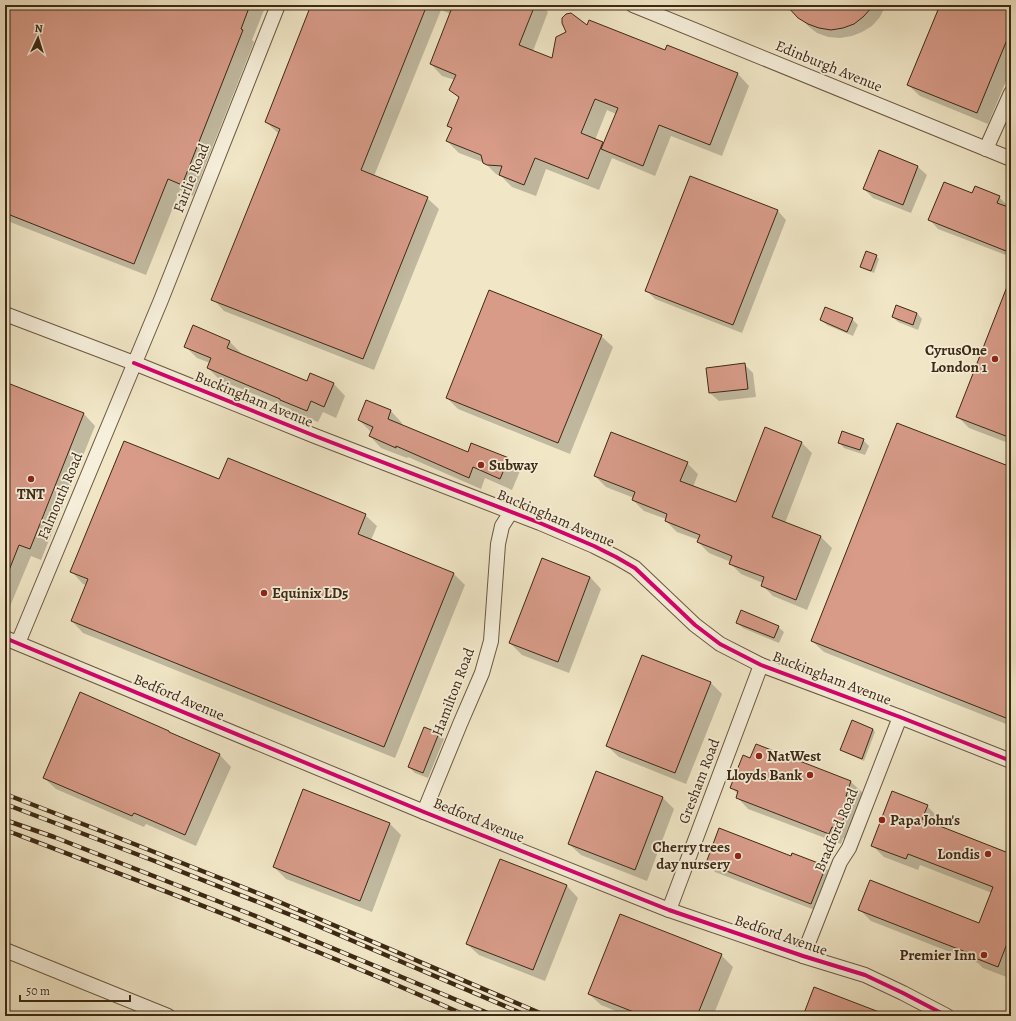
<svg xmlns="http://www.w3.org/2000/svg" width="1016" height="1021" font-family="Alegreya,serif">
	<style>
		.shadow { fill: #0003; fill-rule: evenodd }
		.building { fill: #d79b88; stroke: #3d2914 }
		.lines { fill: none; stroke-linecap: round; stroke-linejoin: round }
		.minor-casing { stroke: #6a5841; stroke-width: 16 }
		.minor { stroke: #f6efdb; stroke-width: 14 }
		.rail-casing { stroke: #3d2914; stroke-width: 4.5 }
		.rail { stroke: #f6efdb; stroke-width: 3; stroke-dasharray: 9; stroke-linecap: butt }
		.cycleway-casing { stroke: #f6efdb; stroke-width: 6 }
		.cycleway { stroke: #d6006c; stroke-width: 4 }
		.poi-dot { fill: #8f2418; stroke: #f6efdb; stroke-width: 1.5 }
		.labels { text-anchor: middle; stroke-width: 3.5; stroke-linejoin: round; paint-order: stroke }
		.street-label { font-size: 15px; fill: #3d2914; stroke: #f6efdb }
		.poi-label { font-size: 15px; font-weight: bold; fill: #3d2914; stroke: #f6efdb; text-anchor: end }
	</style>
	<rect width="100%" height="100%" fill="#f1e7c7"/>
	<filter id="stains"><feTurbulence type="fractalNoise" baseFrequency=".005" numOctaves="4"/><feColorMatrix values="0 0 0 0 .2 0 0 0 0 .09 0 0 0 0 .02 0 0 0 .5 -.17"/></filter>
	<radialGradient id="worn" r=".72"><stop offset=".6" stop-color="#630" stop-opacity="0"/><stop offset="1" stop-color="#630" stop-opacity=".3"/></radialGradient>
	<g class="shadow">
		<polygon points="5,5 266,5 252,40 254,42 193,196 180,190 146,275 5,220"/>
		<path d="M312 5H541L548 12 533 51 553 59 588 27 666 52 667 47 738 74 749 86 722 156 671 136 655 176 612 158 599 190 546 169 536 196 512 187 502 177 496 174 485 163 459 153 447 141 452 129 448 126 459 98 451 89 455 80 442 76 431 64 451 14 441 10 374 176 427 198 439 209 374 370 224 311 213 299 279 134 266 122ZM607 110 616 114 604 144 595 140Z"/>
		<polygon points="789,5 886,5 880,17 872,26 862,32 852,36 840,38 828,37 817,33 808,26"/>
		<polygon points="941,5 1004,5 1011,8 1011,69 988,124 920,96 908,85"/>
		<polygon points="880,151 918,167 927,175 911,213 873,198 864,189"/>
		<polygon points="691,177 778,211 786,220 742,333 655,299 646,290"/>
		<polygon points="973,194 999,197 1008,206 1007,208 1011,209 1011,257 938,229 930,220"/>
		<polygon points="876,256 879,259 874,273 864,269 861,266"/>
		<polygon points="1011,302 1011,444 969,428 957,416"/>
		<polygon points="917,313 922,319 918,330 898,322 893,317"/>
		<polygon points="852,319 858,325 853,336 827,325 821,320"/>
		<polygon points="601,336 613,347 570,454 458,409 447,398"/>
		<polygon points="230,342 241,353 241,355 308,383 311,375 334,384 345,396 336,418 323,412 318,422 292,412 290,409 220,380 208,368 210,363 197,358 185,346"/>
		<polygon points="744,364 753,373 756,397 719,401 710,393"/>
		<polygon points="5,383 84,414 95,426 41,560 31,556 8,611 5,610"/>
		<polygon points="367,401 391,411 402,423 401,426 468,454 508,459 520,471 512,490 485,478 481,489 408,457 407,458 381,448 370,436 371,432 359,420"/>
		<polygon points="863,440 869,446 865,455 844,448 839,442"/>
		<polygon points="801,442 812,453 785,523 821,537 832,548 807,610 773,596 762,585 763,583 741,574 730,563 731,562 709,553 698,542 699,540 677,532 666,521 666,519 644,511 633,500 634,498 606,487 595,476 687,463 698,474 693,487 736,504"/>
		<polygon points="1011,468 1011,726 824,652 812,641"/>
		<polygon points="220,481 365,515 377,526 371,540 454,574 465,585 395,758 83,633 72,621 86,585 83,584 72,572"/>
		<polygon points="590,577 601,589 569,673 522,655 510,643"/>
		<polygon points="737,623 778,627 784,632 779,643 743,628"/>
		<polygon points="710,682 722,694 686,784 619,757 607,746"/>
		<polygon points="852,721 873,729 875,732 864,761 844,752 841,750"/>
		<polygon points="169,732 172,735 220,755 231,767 196,846 146,824 144,827 56,789 44,778"/>
		<polygon points="438,734 444,739 428,778 415,773 409,767"/>
		<polygon points="756,745 851,782 863,793 858,806 863,811 851,841 843,838 841,844 748,809 737,797 738,794 732,788 751,759"/>
		<polygon points="597,772 663,798 674,809 647,881 581,855 569,844"/>
		<polygon points="927,806 939,818 936,826 1011,855 1011,974 1009,978 983,968 978,963 871,921 859,909 980,924 992,893 920,865 918,870 884,857 872,845"/>
		<polygon points="390,824 401,835 372,912 286,879 274,867"/>
		<polygon points="792,857 825,867 834,876 820,912 715,872 707,863"/>
		<polygon points="567,886 578,898 545,981 479,955 467,944"/>
		<polygon points="721,955 733,967 713,1016 628,1016 601,1005 589,994"/>
	</g>
	<g class="building">
		<polygon points="5,5 250,5 241,29 243,30 182,185 168,179 134,264 5,213"/>
		<polygon points="311,5 427,5 361,170 428,197 363,359 211,300 280,129 265,122"/>
		<polygon points="453,5 535,5 519,45 552,58 556,37 566,32 562,23 562,18 566,14 571,13 587,25 589,20 665,50 667,45 738,73 710,145 659,125 643,166 601,149 618,108 595,99 581,133 603,142 588,179 535,158 524,185 499,175 502,166 487,165 483,163 481,155 446,141 452,128 447,126 459,97 449,90 456,75 430,64"/>
		<polygon points="786,5 874,5 863,17 854,24 843,28 831,30 819,28 808,24 798,18"/>
		<polygon points="940,5 1006,5 1011,7 1011,30 977,113 907,85"/>
		<polygon points="879,150 918,166 903,205 863,189"/>
		<polygon points="690,176 778,210 733,325 645,291"/>
		<polygon points="944,182 972,193 975,186 1000,196 997,203 1011,208 1011,253 928,220"/>
		<polygon points="866,251 877,255 871,271 860,267"/>
		<polygon points="1010,279 1011,279 1011,438 956,417"/>
		<polygon points="489,290 602,335 558,443 446,398"/>
		<polygon points="896,305 917,313 913,325 892,317"/>
		<polygon points="825,307 853,318 847,332 820,320"/>
		<polygon points="193,325 230,341 227,348 307,381 310,373 334,383 324,407 311,401 307,411 280,400 280,399 207,368 211,358 184,347"/>
		<polygon points="745,363 748,389 709,393 706,368"/>
		<polygon points="5,382 84,413 30,549 19,545 6,578"/>
		<polygon points="366,400 391,410 388,419 468,452 471,443 509,458 500,479 473,467 469,478 396,446 396,448 369,436 373,427 358,420"/>
		<polygon points="897,423 1011,467 1011,720 811,641"/>
		<polygon points="765,427 802,442 772,517 821,536 796,600 761,586 764,577 729,564 732,556 697,542 700,535 665,521 667,514 632,500 635,492 594,476 611,432 688,462 680,481 736,502"/>
		<polygon points="842,431 864,439 860,450 838,443"/>
		<polygon points="124,441 219,479 228,458 366,514 358,534 454,573 384,747 71,621 88,579 70,572"/>
		<polygon points="542,558 590,577 558,662 509,643"/>
		<polygon points="741,610 779,626 774,638 736,623"/>
		<polygon points="642,655 711,682 675,773 606,746"/>
		<polygon points="80,692 169,731 169,732 220,754 185,835 134,813 132,816 43,778"/>
		<polygon points="852,720 873,729 862,759 840,750"/>
		<polygon points="424,727 439,733 423,773 408,767"/>
		<polygon points="756,744 851,781 846,796 852,798 839,830 832,827 829,834 736,798 738,791 730,788 743,755 750,758"/>
		<polygon points="596,771 663,797 635,870 568,844"/>
		<polygon points="303,789 390,823 360,901 273,867"/>
		<polygon points="892,791 928,805 922,819 1011,854 1011,933 998,967 970,956 971,954 858,910 870,880 979,923 993,887 908,854 906,859 871,846"/>
		<polygon points="719,828 791,856 792,853 826,866 811,904 706,863"/>
		<polygon points="500,859 567,885 533,970 466,944"/>
		<polygon points="620,914 722,954 697,1016 644,1016 588,994"/>
		<polygon points="814,987 887,1015 887,1016 803,1016"/>
	</g>
	<g class="lines">
		<defs>
			<g id="minor">
				<polyline points="633,5 1011,159"/>
				<polyline points="986,149 1011,93"/>
				<polyline points="5,314 134,363 315,436 540,523 594,546 616,557 635,568 695,625 720,644 761,665 900,717 1011,761"/>
				<polyline points="5,638 424,812 669,910 803,956 865,975 903,993 947,1016"/>
				<polyline points="18,643 161,300 278,5"/>
				<polyline points="424,812 460,724 482,673 491,641 498,544 502,526 511,512"/>
				<polyline points="669,910 761,665"/>
				<polyline points="5,950 168,1016"/>
				<polyline points="803,956 840,862 849,848 900,717"/>
			</g>
		</defs>
		<use href="#minor" class="minor-casing"/>
		<use href="#minor" class="minor"/>
		<defs>
			<g id="rail">
				<polyline points="5,794 119,838 270,898 547,1016"/>
				<polyline points="5,804 152,860 311,923 528,1016"/>
				<polyline points="5,820 54,837 253,915 495,1016"/>
				<path d="M5 830C160 889 316 948 467 1016"/>
			</g>
		</defs>
		<use href="#rail" class="rail-casing"/>
		<use href="#rail" class="rail"/>
		<defs>
			<g id="cycleway">
				<polyline points="134,363 315,436 540,523 594,546 616,557 635,568 695,625 720,644 761,665 900,717 1011,761"/>
				<polyline points="5,638 424,812 669,910 803,956 865,975 903,993 947,1016"/>
			</g>
		</defs>
		<use href="#cycleway" class="cycleway-casing"/>
		<use href="#cycleway" class="cycleway"/>
	</g>
	<g class="poi-dot">
		<circle cx="995" cy="359" r="4"/>
		<circle cx="481" cy="465" r="4"/>
		<circle cx="31" cy="479" r="4"/>
		<circle cx="264" cy="593" r="4"/>
		<circle cx="759" cy="756" r="4"/>
		<circle cx="810" cy="775" r="4"/>
		<circle cx="882" cy="820" r="4"/>
		<circle cx="988" cy="854" r="4"/>
		<circle cx="738" cy="856" r="4"/>
		<circle cx="984" cy="955" r="4"/>
	</g>
	<g class="labels">
		<g class="street-label">
			<text transform="translate(829 66) rotate(22)" y="5">Edinburgh Avenue</text>
			<text transform="translate(191 178) rotate(-68)" y="5">Fairlie Road</text>
			<text transform="translate(254 399) rotate(22)" y="5">Buckingham Avenue</text>
			<text transform="translate(60 496) rotate(-67)" y="5">Falmouth Road</text>
			<text transform="translate(556 518) rotate(23)" y="5">Buckingham Avenue</text>
			<text transform="translate(832 678) rotate(21)" y="5">Buckingham Avenue</text>
			<text transform="translate(453 692) rotate(-69)" y="5">Hamilton Road</text>
			<text transform="translate(179 697) rotate(23)" y="5">Bedford Avenue</text>
			<text transform="translate(699 781) rotate(-69)" y="5">Gresham Road</text>
			<text transform="translate(479 820) rotate(22)" y="5">Bedford Avenue</text>
			<text transform="translate(836 830) rotate(-67)" y="5">Bradford Road</text>
			<text transform="translate(781 935) rotate(19)" y="5">Bedford Avenue</text>
		</g>
		<g class="poi-label">
			<text x="987" y="355">CyrusOne<tspan x="987" dy="17">London 1</tspan></text>
			<text x="489" y="470" text-anchor="start">Subway</text>
			<text x="31" y="499" text-anchor="middle">TNT</text>
			<text x="272" y="598" text-anchor="start">Equinix LD5</text>
			<text x="767" y="761" text-anchor="start">NatWest</text>
			<text x="802" y="780">Lloyds Bank</text>
			<text x="890" y="825" text-anchor="start">Papa John's</text>
			<text x="730" y="852">Cherry trees<tspan x="730" dy="17">day nursery</tspan></text>
			<text x="980" y="859">Londis</text>
			<text x="976" y="960">Premier Inn</text>
		</g>
	</g>
	<rect width="1016" height="1021" fill="none" stroke="#f1e7c7" stroke-width="20"/>
	<rect x="6" y="6" width="1004" height="1009" fill="none" stroke="#3d2914" stroke-width="2"/>
	<rect x="10" y="10" width="996" height="1001" fill="none" stroke="#3d2914"/>
	<g transform="translate(38 38) rotate(4)" stroke="#f6efdb" stroke-width="3" paint-order="stroke">
	<path d="M0-3L7 15L0 10L-7 15Z" fill="#3d2914"/>
	<text y="-6" font-size="11" font-weight="bold" text-anchor="middle" fill="#3d2914">N</text>
	</g>
	<path d="M20 995v6h110v-6" fill="none" stroke="#3d2914" stroke-width="2"/>
	<text x="26" y="995" font-size="12" fill="#3d2914" stroke="#f6efdb" stroke-width="3" paint-order="stroke">50 m</text>
	<rect width="100%" height="100%" filter="url(#stains)"/>
	<rect width="100%" height="100%" fill="url(#worn)"/>
</svg>
